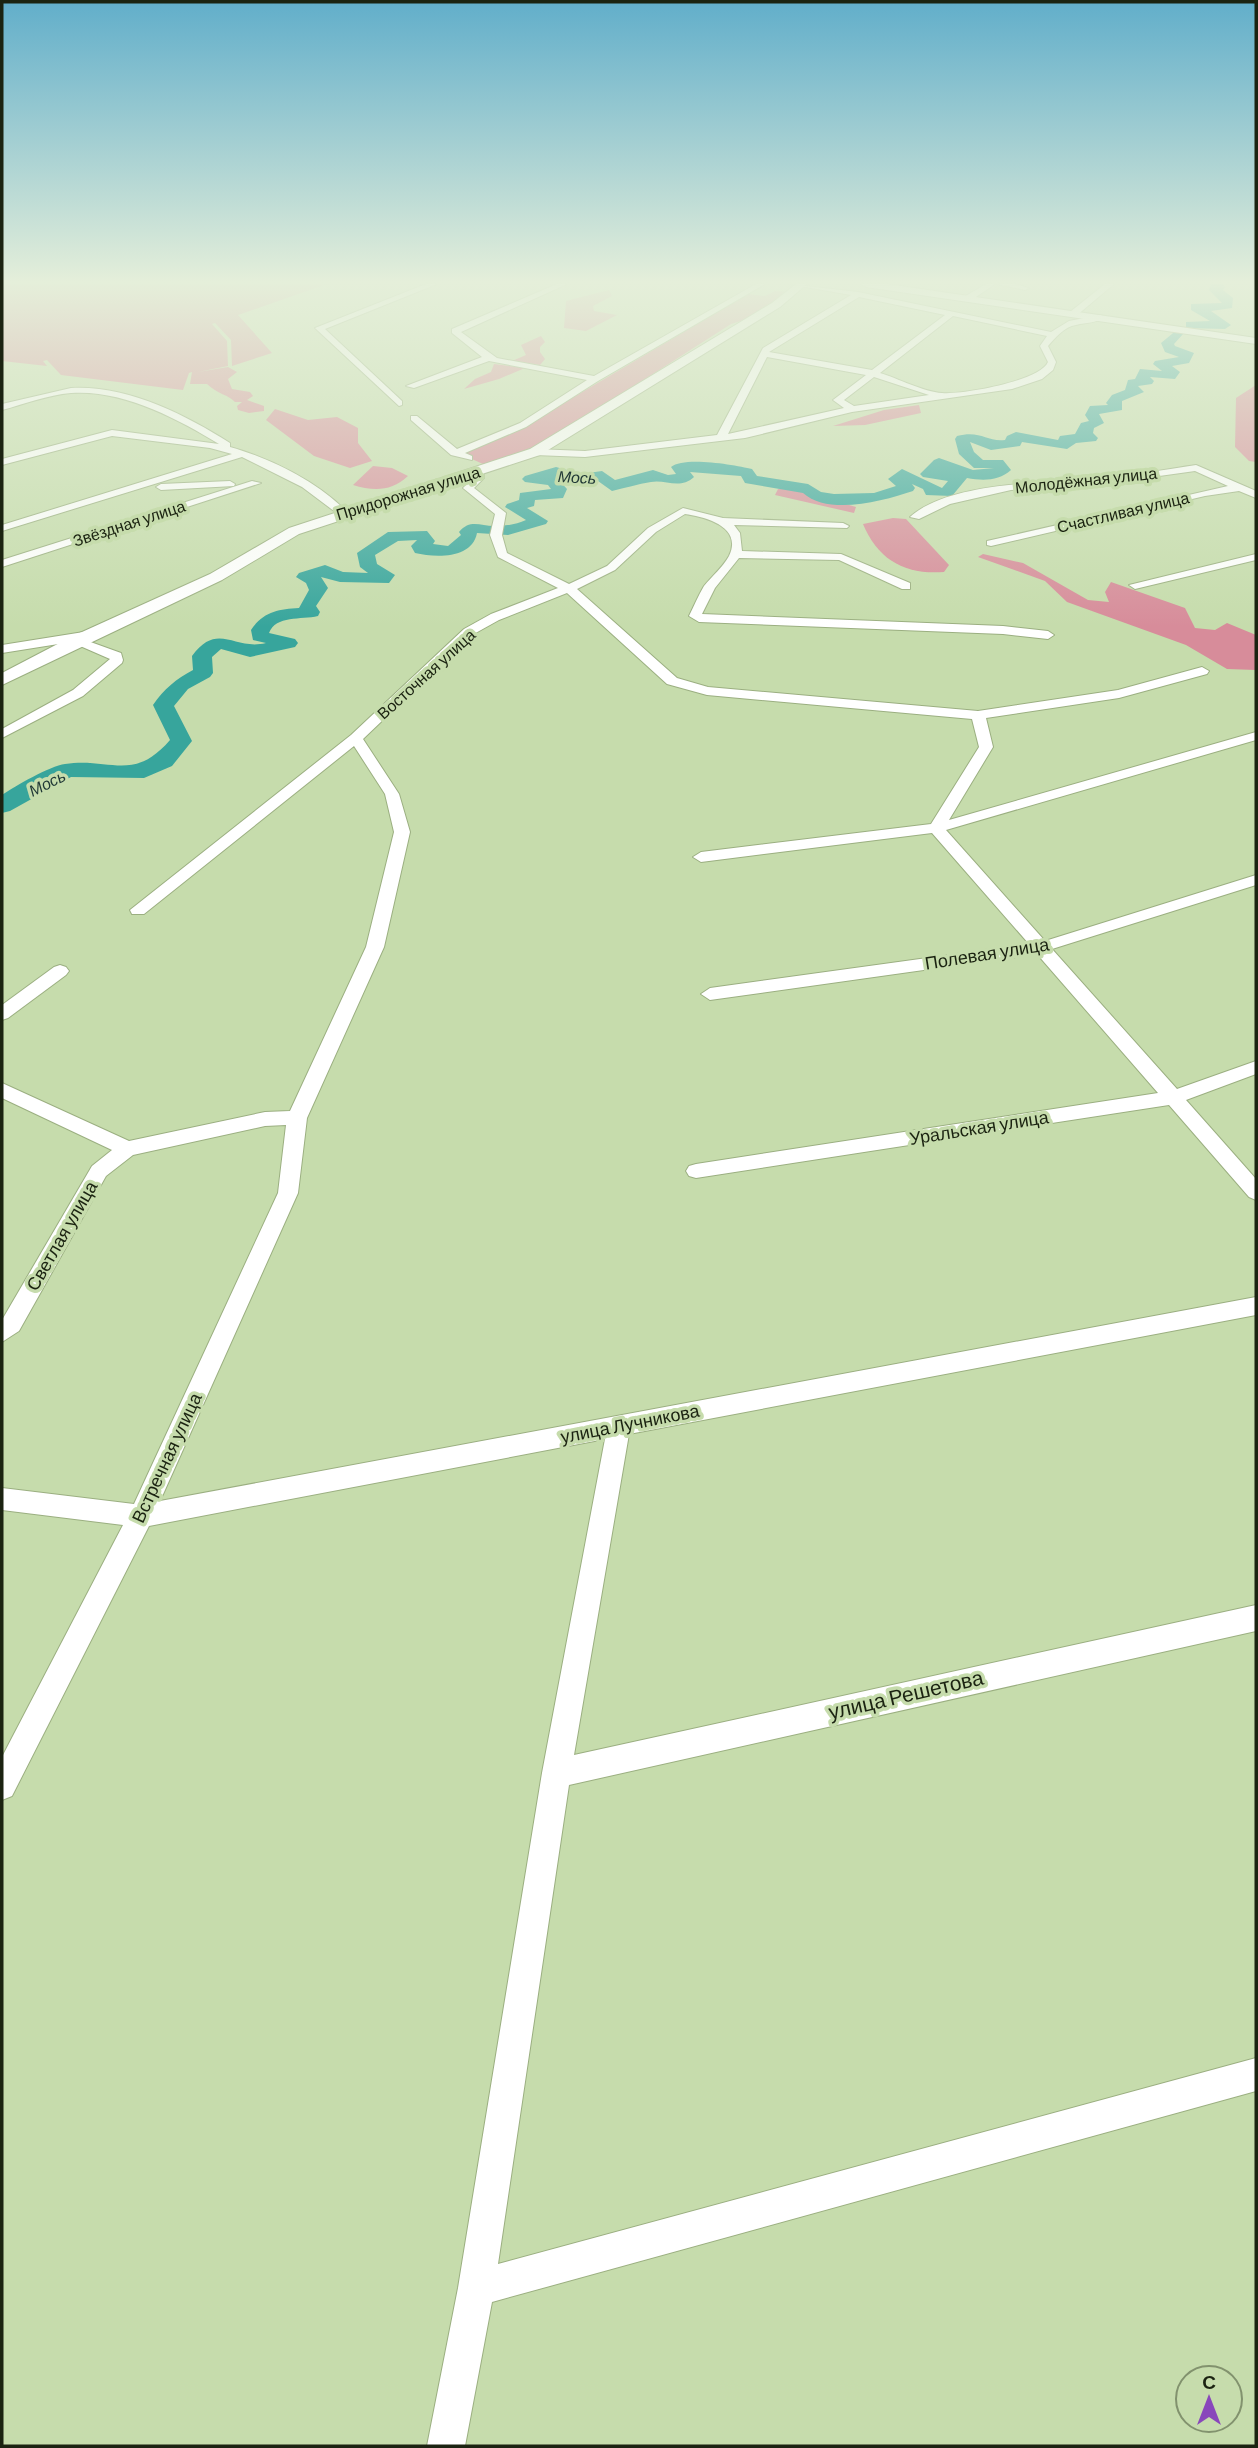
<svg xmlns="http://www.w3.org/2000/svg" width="1258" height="2448" font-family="Barlow,sans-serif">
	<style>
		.green { fill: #d78c9a }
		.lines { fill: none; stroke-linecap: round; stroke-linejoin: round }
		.river { fill: #37a59c; fill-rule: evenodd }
		.street-casing { stroke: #9baf81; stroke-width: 2 }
		.secondary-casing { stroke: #9baf81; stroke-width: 2 }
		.street { fill: #fff; fill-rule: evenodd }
		.secondary { fill: #fff; fill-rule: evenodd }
		.labels { text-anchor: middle; stroke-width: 7; stroke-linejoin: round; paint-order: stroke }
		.far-water-label { font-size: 16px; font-style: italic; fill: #1f3735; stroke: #c6dcac }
		.far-street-label { font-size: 16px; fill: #1b2311; stroke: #c6dcac }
		.street-label { font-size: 18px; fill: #1b2311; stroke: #c6dcac }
		.near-street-label { font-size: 21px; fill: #1b2311; stroke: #c6dcac }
	</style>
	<rect width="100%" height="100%" fill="#c6dcac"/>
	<g class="green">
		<path d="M2 284H327L238 315 272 353 232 366 231 340 215 323 212 324 227 341 228 366 198 372 228 367 237 372 228 379 232 389 250 392 253 396 247 400 264 406V411L249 413 238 410 237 406 242 402H235C229 395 217 394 207 384H190L192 372 189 373 183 390 61 375 47 360 43 361 47 366 2 361Z"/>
		<polygon points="609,290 612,296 593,306 594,311 617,315 586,331 564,328 566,301"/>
		<polygon points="775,291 789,292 747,319 731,324 553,438 533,449 483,464 465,456 464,451 505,436 535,420 748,294 765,296"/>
		<polygon points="541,336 545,342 540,347 540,352 545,359 540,365 512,361 526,355 521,345"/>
		<polygon points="494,364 525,368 499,379 464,389 475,379 491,372"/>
		<polygon points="1256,385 1256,462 1249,461 1235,447 1236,398"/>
		<polygon points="919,405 921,413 865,425 833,426 884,410"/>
		<polygon points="275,409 308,420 337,417 358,428 358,443 372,461 350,468 314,456 266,420"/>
		<path d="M373 466 392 468 408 476C391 492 373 491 353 485Z"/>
		<polygon points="778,489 794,489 856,507 854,513 775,495"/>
		<path d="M893 518 906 519 949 565 944 572C905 575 878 560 863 524Z"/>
		<polygon points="983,554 1023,563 1088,600 1109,602 1105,592 1111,582 1185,608 1195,628 1215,630 1227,623 1256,635 1256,670 1227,669 1186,645 1067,602 1045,581 978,557"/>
	</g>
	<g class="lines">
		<g class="river">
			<polygon points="1211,284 1223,284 1225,287 1223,290 1233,298 1232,308 1211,311 1231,325 1225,329 1186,328 1186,322 1210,321 1191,310 1191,304 1222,303 1209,290"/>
			<path d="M1178 329 1184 333 1174 344 1175 346 1194 353 1189 363 1172 366 1180 372 1175 379 1150 377 1154 381 1152 384 1138 386 1144 392 1122 401V410L1099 414 1104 423 1094 428 1093 433 1098 438 1096 441 1076 443 1067 449 1022 442 1020 446 991 450 970 442 974 452 983 460H1003L1011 470C999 481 983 481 967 478L952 496 926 495 923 489 912 484 915 488 913 491C883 501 829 516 803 493L745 483 741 476 690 472 694 477C680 490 665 479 651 482 638 484 625 488 612 491L598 481 576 484 556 477 567 489 563 498 535 500 534 506 527 508 548 521 546 524 508 535 477 533C472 559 436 558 415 553L411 546 417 540 398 541 375 555 377 564 395 575 389 583 340 582 321 577 328 588 316 606 320 612 318 616C301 620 276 615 269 633L295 639 298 643 295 647 250 657 221 649 212 657 213 673 210 677 188 689 174 706 192 741 172 766 144 778 71 777 10 811 2 813V795C15 786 50 766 65 764 110 757 133 783 170 740L153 705C164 689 176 679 193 670L192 656C218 621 234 651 266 643L253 640 251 630C263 612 278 609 299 608L309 590 306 583 296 577 299 573 325 565 343 572 368 573 360 567 357 553 388 532 427 531 435 541 433 544 448 546 461 535 459 532C471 518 481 527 497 526 507 526 517 524 526 520L505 507 507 504 519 500 520 493 551 489 548 485 525 482 522 479 525 476 556 467 581 474 602 471 615 480 653 470 668 475 676 474 671 467C684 456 735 465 752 469L757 476 808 484 821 492 834 494 874 493 896 486 888 479 902 469 942 488 948 481 923 477 920 474 934 460 939 458 973 470 994 468H974L959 454 955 439 957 436C981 430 986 442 1005 440L1007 436 1016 432 1058 440 1060 436 1075 434 1081 423 1089 421 1085 415 1090 406 1108 405 1106 403 1112 395 1125 390 1128 380 1135 379 1140 369 1162 371 1153 364 1155 361 1179 357 1165 352 1161 343Z"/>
		</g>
		<defs>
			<g id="street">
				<polygon points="426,284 437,284 325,329 402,401 402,405 399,406 315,328"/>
				<polygon points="557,284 567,284 461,332 497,358 594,376 756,284 765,284 598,381 526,427 465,453 472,456 472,460 451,455 411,420 411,416 417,416 457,449 520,423 587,380 489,361 414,388 406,386 482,357 452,333 452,329"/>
				<path d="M788 284 858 292 1051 332 1069 321 1100 315 1104 317C1095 324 1087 322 1076 325 1064 327 1056 337 1048 346L1056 362 1053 370 1042 379 1012 389 852 412 745 438 585 457 535 455 530 452 535 449 585 451 717 435 763 348 851 295ZM859 297 945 315 872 370 769 352ZM953 316 1047 336 1040 346 1048 362C1040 381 962 395 942 393 924 392 897 378 880 373ZM767 357 866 375 833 400 844 408 728 434ZM874 377 929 395 854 406 844 400Z"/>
				<polygon points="986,284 995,284 970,301 964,301 964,297"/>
				<polygon points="997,284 1015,284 1029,288 1025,290"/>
				<polygon points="1105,284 1114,284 1076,316 1070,316 1070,312"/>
				<path d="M71 388C127 385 184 414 230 443V447C270 458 318 482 347 512L338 514 302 487 242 457 2 531V525L232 454 210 448 112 436 2 465V459L112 430 219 444C177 418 121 389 71 393 47 395 25 404 2 410V404Z"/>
				<path d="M1196 465 1256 491V498L1239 491 1205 496 991 546 987 545V541L1228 486 1195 471 1095 485 1011 490 950 504 919 519 910 517C949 482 1043 483 1094 479 1128 476 1162 470 1196 465Z"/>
				<path d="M475 470H483L484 478 474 488 506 513 502 535 507 553 569 584 607 566 648 528 683 508 723 518 843 523 849 526 847 528 734 525 740 533 742 551 841 554 910 583V589H902L839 560 739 558 715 588 702 614 1003 626 1048 631 1054 635 1048 639 1003 634 699 622 689 616C694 606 698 596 704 586 712 576 723 567 729 556 743 527 706 517 685 514L656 532 615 570 577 589 677 678 708 687 978 711 1118 690 1202 667 1209 671 1207 674 1119 698 986 718 993 747 949 820 1256 732V740L946 830 1045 941 1256 875V885L1052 949 1177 1089 1256 1061V1074L1186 1100 1256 1179V1200L1249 1197 1169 1105 696 1178 689 1176 686 1171 689 1166 696 1164 1158 1093 1037 954 710 1000 701 994 710 988 1029 944 932 833 701 862 693 857 701 852 931 824 979 747 972 719 707 695 667 684 567 593 499 620 472 635 363 739 399 794 410 832 384 947 307 1118 298 1193 160 1501 1256 1297V1315L629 1434 574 1755 1256 1605V1631L569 1785 498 2264 1256 2058V2091L492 2302 465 2446H427L458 2288 542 1773 605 1439 149 1526 12 1796 2 1800V1757L123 1525 2 1510V1488L134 1504 278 1193 286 1125 265 1126 133 1155 106 1176 19 1331 2 1342V1320L92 1166 112 1150 2 1098V1083L129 1141 265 1112 290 1111 366 947 394 832 385 794 354 746 144 914H132L130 910 351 735 464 629 491 614 558 588 498 557 490 535 495 514 463 488 474 477Z"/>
				<polygon points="230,481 235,484 234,486 161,490 156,487 161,484"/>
				<polygon points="252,481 261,483 2,567 2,560"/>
				<polygon points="1256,554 1256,560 1135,589 1129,585"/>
				<polygon points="90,631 96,635 85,640 121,653 123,660 122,663 83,696 2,738 2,729 73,690 110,659 71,642 2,653 2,645"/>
				<polygon points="60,965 66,967 69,971 66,975 8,1018 2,1020 2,1005 54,967"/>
			</g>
			<g id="secondary">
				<polygon points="796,284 807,284 780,307 540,455 299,534 222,580 2,685 2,673 71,637 210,574 289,528 530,449 772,303"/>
				<polygon points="861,284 887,284 1256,338 1256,344 866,287"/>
			</g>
		</defs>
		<use href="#street" class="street-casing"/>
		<use href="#secondary" class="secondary-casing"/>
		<use href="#street" class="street"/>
		<use href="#secondary" class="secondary"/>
	</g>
	<linearGradient id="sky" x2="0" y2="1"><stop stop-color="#61aeca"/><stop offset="0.45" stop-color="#e5efda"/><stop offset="1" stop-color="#e5efda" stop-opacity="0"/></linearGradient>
	<rect width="1258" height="627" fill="url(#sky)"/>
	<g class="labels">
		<g class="far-water-label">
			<text transform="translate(577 477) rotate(3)" y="6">Мось</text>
			<text transform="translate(47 783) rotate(-27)" y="6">Мось</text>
		</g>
		<g class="far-street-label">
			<text transform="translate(1086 480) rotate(-6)" y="6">Молодёжная улица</text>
			<text transform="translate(408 493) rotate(-17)" y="6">Придорожная улица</text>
			<text transform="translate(1123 512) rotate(-13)" y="6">Счастливая улица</text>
			<text transform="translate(129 523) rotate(-18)" y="6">Звёздная улица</text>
			<text transform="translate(426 674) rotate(-42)" y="6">Восточная улица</text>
		</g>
		<g class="street-label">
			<text transform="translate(987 954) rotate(-9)" y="6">Полевая улица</text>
			<text transform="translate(979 1128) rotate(-9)" y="6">Уральская улица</text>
			<text transform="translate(62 1236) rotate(-60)" y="6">Светлая улица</text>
			<text transform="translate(630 1424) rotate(-11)" y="6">улица Лучникова</text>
			<text transform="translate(167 1458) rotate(-65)" y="6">Встречная улица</text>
		</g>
		<g class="near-street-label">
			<text transform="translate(906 1695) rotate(-13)" y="7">улица Решетова</text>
		</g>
	</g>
	<rect width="1258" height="2448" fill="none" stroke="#1b2311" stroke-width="7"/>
	<g transform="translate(1209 2399)"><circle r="33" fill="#c6dcac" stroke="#82926e" stroke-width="2"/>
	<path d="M0-5L12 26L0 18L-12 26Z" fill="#8947bb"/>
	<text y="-10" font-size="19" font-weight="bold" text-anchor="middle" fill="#1b2311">С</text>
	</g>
</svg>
